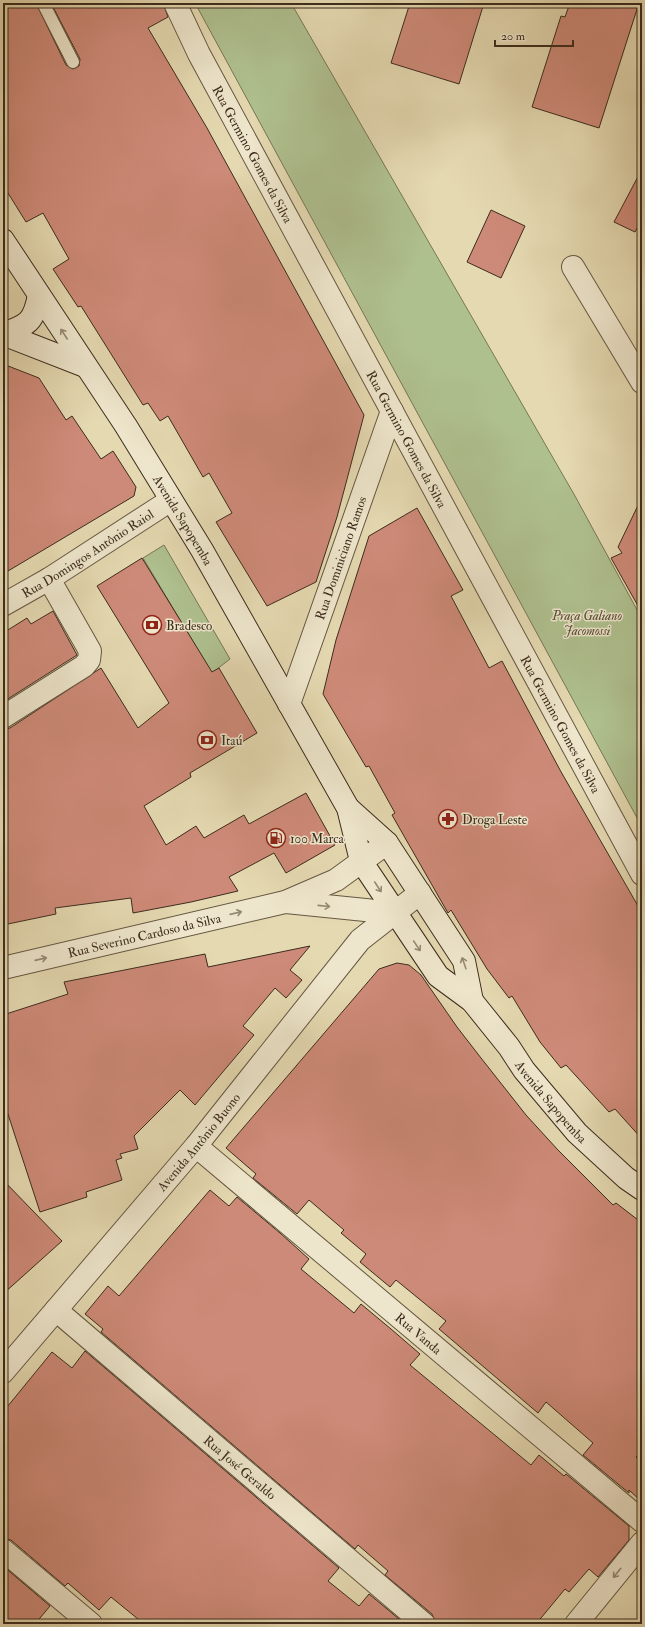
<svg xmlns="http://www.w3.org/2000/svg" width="645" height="1627" font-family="'IM FELL Double Pica',serif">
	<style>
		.green { fill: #afc08f; stroke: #767656 }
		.building { fill: #ce8a78; stroke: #3c2c1d }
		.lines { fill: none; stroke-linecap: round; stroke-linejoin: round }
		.service-casing { stroke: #665742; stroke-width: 14 }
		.minor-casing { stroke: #665742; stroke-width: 24 }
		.secondary-casing { stroke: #3c2c1d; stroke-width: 24 }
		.service { stroke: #eee6cc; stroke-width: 12 }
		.minor { stroke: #eee6cc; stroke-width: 22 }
		.secondary { stroke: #eee6cc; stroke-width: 22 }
		.oneway { stroke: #958974 }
		.labels { text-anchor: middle; stroke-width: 3; stroke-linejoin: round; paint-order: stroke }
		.street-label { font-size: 13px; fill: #3c2c1d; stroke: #eee6cc }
		.park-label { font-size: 13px; font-style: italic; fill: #534a34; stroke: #eee6cc }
		.poi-label { font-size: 13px; fill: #3c2c1d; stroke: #eee6cc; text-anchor: start }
	</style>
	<rect width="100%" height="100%" fill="#e5d9b1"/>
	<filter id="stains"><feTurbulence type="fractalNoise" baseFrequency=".005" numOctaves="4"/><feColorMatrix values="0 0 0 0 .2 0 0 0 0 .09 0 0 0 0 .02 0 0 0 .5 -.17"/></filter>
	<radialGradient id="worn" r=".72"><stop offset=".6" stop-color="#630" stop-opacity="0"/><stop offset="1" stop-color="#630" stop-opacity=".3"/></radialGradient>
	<g class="green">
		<polygon points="195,3 291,3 575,496 642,619 642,827"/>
		<polygon points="164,545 230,659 212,673 143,558"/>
	</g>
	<g class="building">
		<polygon points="3,3 36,3 66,65 73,69 79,66 80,59 51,3 163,3 168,17 148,28 207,128 364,415 337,517 316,582 267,606 216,522 232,513 209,473 203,477 168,416 160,421 148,403 143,405 81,306 78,307 53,269 69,259 43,213 26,222 3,185"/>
		<polygon points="410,3 484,3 459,84 391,63"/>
		<polygon points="570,3 639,3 599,128 532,107 561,16 565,17"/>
		<polygon points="642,169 642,218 635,232 614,222"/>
		<polygon points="491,210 525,226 501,278 467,262"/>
		<polygon points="3,364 39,378 66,420 72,416 101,459 113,451 136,487 134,496 3,574"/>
		<polygon points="642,497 642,613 611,558 622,553 618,547"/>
		<polygon points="417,508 463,590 451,596 489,668 502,661 560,770 642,913 642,1139 615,1109 609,1112 566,1065 561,1068 540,1042 512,996 509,998 487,969 451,910 448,913 392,815 395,813 369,766 366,767 323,694 336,640 369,536"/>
		<polygon points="142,558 212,672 219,668 257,733 190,773 191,777 144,806 166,845 196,826 204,838 244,815 249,824 306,793 335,845 286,873 274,853 229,877 238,891 191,902 133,913 131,898 55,908 56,914 3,925 3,729 10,728 101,668 138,728 169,703 97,586"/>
		<polygon points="53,611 77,655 3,702 3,633 27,618 31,624"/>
		<polygon points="310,946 290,970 302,980 286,998 275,988 243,1026 254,1035 195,1105 180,1090 134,1136 138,1149 120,1154 122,1158 116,1160 122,1180 86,1192 87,1197 40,1212 3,1099 3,1015 68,994 64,982 205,954 208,967"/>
		<polygon points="397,963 409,965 421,975 457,1027 481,1058 526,1115 558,1150 613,1205 616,1203 642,1223 642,1451 636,1457 642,1464 642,1502 629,1490 629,1493 583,1455 593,1443 546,1402 538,1413 439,1329 446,1321 396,1280 390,1287 360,1262 366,1254 341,1233 344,1230 309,1200 297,1214 253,1178 256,1174 226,1148 379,969"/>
		<polygon points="3,1180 62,1241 3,1294"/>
		<polygon points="210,1190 229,1206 237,1197 280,1233 309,1259 301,1269 354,1313 361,1304 391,1329 420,1354 410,1365 531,1465 539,1455 564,1476 566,1474 629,1526 629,1540 598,1577 589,1569 569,1592 565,1589 536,1624 436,1624 432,1614 385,1575 388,1571 358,1545 355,1549 101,1332 103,1329 85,1314 108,1286 119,1296"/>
		<polygon points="85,1351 339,1568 328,1581 359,1606 369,1594 405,1624 144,1624 111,1597 99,1610 68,1583 65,1586 11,1540 3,1538 3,1412 52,1352 72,1368"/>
		<polygon points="3,1566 50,1606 35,1624 3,1624"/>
	</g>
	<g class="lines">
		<defs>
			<polyline id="service" points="43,3 73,62"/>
			<g id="minor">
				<path id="s1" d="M175 3 199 54 642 874"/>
				<polyline points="573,267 642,382"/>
				<path id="s2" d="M3 605 49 579 171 500"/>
				<path id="s3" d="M289 704 392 411"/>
				<polyline points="3,717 84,666 89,660 90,651 49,579"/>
				<polyline points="286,902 395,913"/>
				<path id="s4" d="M3 968 285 902 336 880 387 843"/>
				<path id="s5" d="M196 1146 642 1521"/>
				<path id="s6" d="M56 1310 424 1624"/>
				<path id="s7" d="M3 1372 196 1146 360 940 420 893"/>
				<polyline points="3,1550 91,1624"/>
				<polyline points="576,1624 642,1543"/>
			</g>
			<g id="secondary">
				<path id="s8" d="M3 240 126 426 202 550 348 808 361 861 438 976 472 1001 509 1047 524 1070 577 1133 626 1178 642 1189"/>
				<polyline points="3,334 85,366"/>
				<path d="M3 334C28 325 34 322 39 295"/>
				<polyline points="348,808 387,843 464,961 472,1001"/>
			</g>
		</defs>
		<use href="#service" class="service-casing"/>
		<use href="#minor" class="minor-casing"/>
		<use href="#secondary" class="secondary-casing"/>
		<use href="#service" class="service"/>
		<use href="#minor" class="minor"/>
		<use href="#secondary" class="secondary"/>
	</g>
	<defs><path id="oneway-shaft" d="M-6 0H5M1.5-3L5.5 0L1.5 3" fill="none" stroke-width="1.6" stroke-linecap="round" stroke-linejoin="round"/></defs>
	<g class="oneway">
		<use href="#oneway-shaft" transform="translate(64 334) rotate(-123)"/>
		<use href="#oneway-shaft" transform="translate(378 887) rotate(57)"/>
		<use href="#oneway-shaft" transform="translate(324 906) rotate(6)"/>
		<use href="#oneway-shaft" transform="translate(236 913) rotate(-13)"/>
		<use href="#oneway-shaft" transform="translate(417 946) rotate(56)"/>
		<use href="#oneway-shaft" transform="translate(41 959) rotate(-13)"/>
		<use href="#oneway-shaft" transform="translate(464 963) rotate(-109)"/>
		<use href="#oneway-shaft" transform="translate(617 1573) rotate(129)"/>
	</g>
	<defs>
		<symbol id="bank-ring" viewBox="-11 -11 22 22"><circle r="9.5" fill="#eee6cc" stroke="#8f2418" stroke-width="1.5"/><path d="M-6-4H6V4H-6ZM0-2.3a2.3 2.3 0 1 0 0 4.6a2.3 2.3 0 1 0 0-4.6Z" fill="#8f2418"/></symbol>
		<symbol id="pharmacy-ring" viewBox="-11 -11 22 22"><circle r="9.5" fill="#eee6cc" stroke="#8f2418" stroke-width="1.5"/><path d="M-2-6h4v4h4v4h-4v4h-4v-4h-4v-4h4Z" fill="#8f2418"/></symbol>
		<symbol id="fuel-ring" viewBox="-11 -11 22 22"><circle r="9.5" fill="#eee6cc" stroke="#8f2418" stroke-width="1.5"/><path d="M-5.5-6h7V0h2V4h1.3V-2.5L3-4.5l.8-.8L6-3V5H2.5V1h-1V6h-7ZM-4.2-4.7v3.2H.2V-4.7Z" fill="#8f2418"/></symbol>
	</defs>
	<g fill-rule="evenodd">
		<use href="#bank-ring" x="141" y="614" width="22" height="22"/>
		<use href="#bank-ring" x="196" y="729" width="22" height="22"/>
		<use href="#pharmacy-ring" x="437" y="808" width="22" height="22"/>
		<use href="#fuel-ring" x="265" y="827" width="22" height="22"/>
	</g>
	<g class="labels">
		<g class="street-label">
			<text dy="5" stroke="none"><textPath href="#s1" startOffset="170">Rua Germino Gomes da Silva</textPath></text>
			<text dy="5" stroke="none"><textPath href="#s1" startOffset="494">Rua Germino Gomes da Silva</textPath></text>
			<text dy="5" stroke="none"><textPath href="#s8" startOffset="333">Avenida Sapopemba</textPath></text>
			<text dy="5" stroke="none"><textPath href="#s2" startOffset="99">Rua Domingos Antônio Raiol</textPath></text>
			<text dy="5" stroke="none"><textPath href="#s3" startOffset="155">Rua Dominiciano Ramos</textPath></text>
			<text dy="5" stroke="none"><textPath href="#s1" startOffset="818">Rua Germino Gomes da Silva</textPath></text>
			<text dy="5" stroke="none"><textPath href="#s4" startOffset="145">Rua Severino Cardoso da Silva</textPath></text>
			<text dy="5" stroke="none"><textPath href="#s8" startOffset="1028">Avenida Sapopemba</textPath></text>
			<text dy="5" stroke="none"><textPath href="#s7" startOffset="302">Avenida Antônio Buono</textPath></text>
			<text dy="5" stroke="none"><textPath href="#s5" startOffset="291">Rua Vanda</textPath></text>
			<text dy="5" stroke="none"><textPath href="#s6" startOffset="242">Rua José Geraldo</textPath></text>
		</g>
		<g class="park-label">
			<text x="587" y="620">Praça Galiano<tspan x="587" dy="15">Jacomossi</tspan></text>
		</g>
		<g class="poi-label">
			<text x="166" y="630">Bradesco</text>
			<text x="221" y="745">Itaú</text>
			<text x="462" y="824">Droga Leste</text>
			<text x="290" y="843">100 Marca</text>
		</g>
	</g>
	<rect width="645" height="1627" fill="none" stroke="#e5d9b1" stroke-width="16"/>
	<rect x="4" y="4" width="637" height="1619" fill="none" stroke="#3c2c1d" stroke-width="2"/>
	<rect x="8" y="8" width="629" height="1611" fill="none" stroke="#3c2c1d"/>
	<path d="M495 40v6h78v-6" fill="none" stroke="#3c2c1d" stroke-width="2"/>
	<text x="501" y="40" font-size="12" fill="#3c2c1d" stroke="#eee6cc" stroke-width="3" paint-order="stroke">20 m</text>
	<rect width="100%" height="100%" filter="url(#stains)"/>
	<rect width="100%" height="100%" fill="url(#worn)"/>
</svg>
